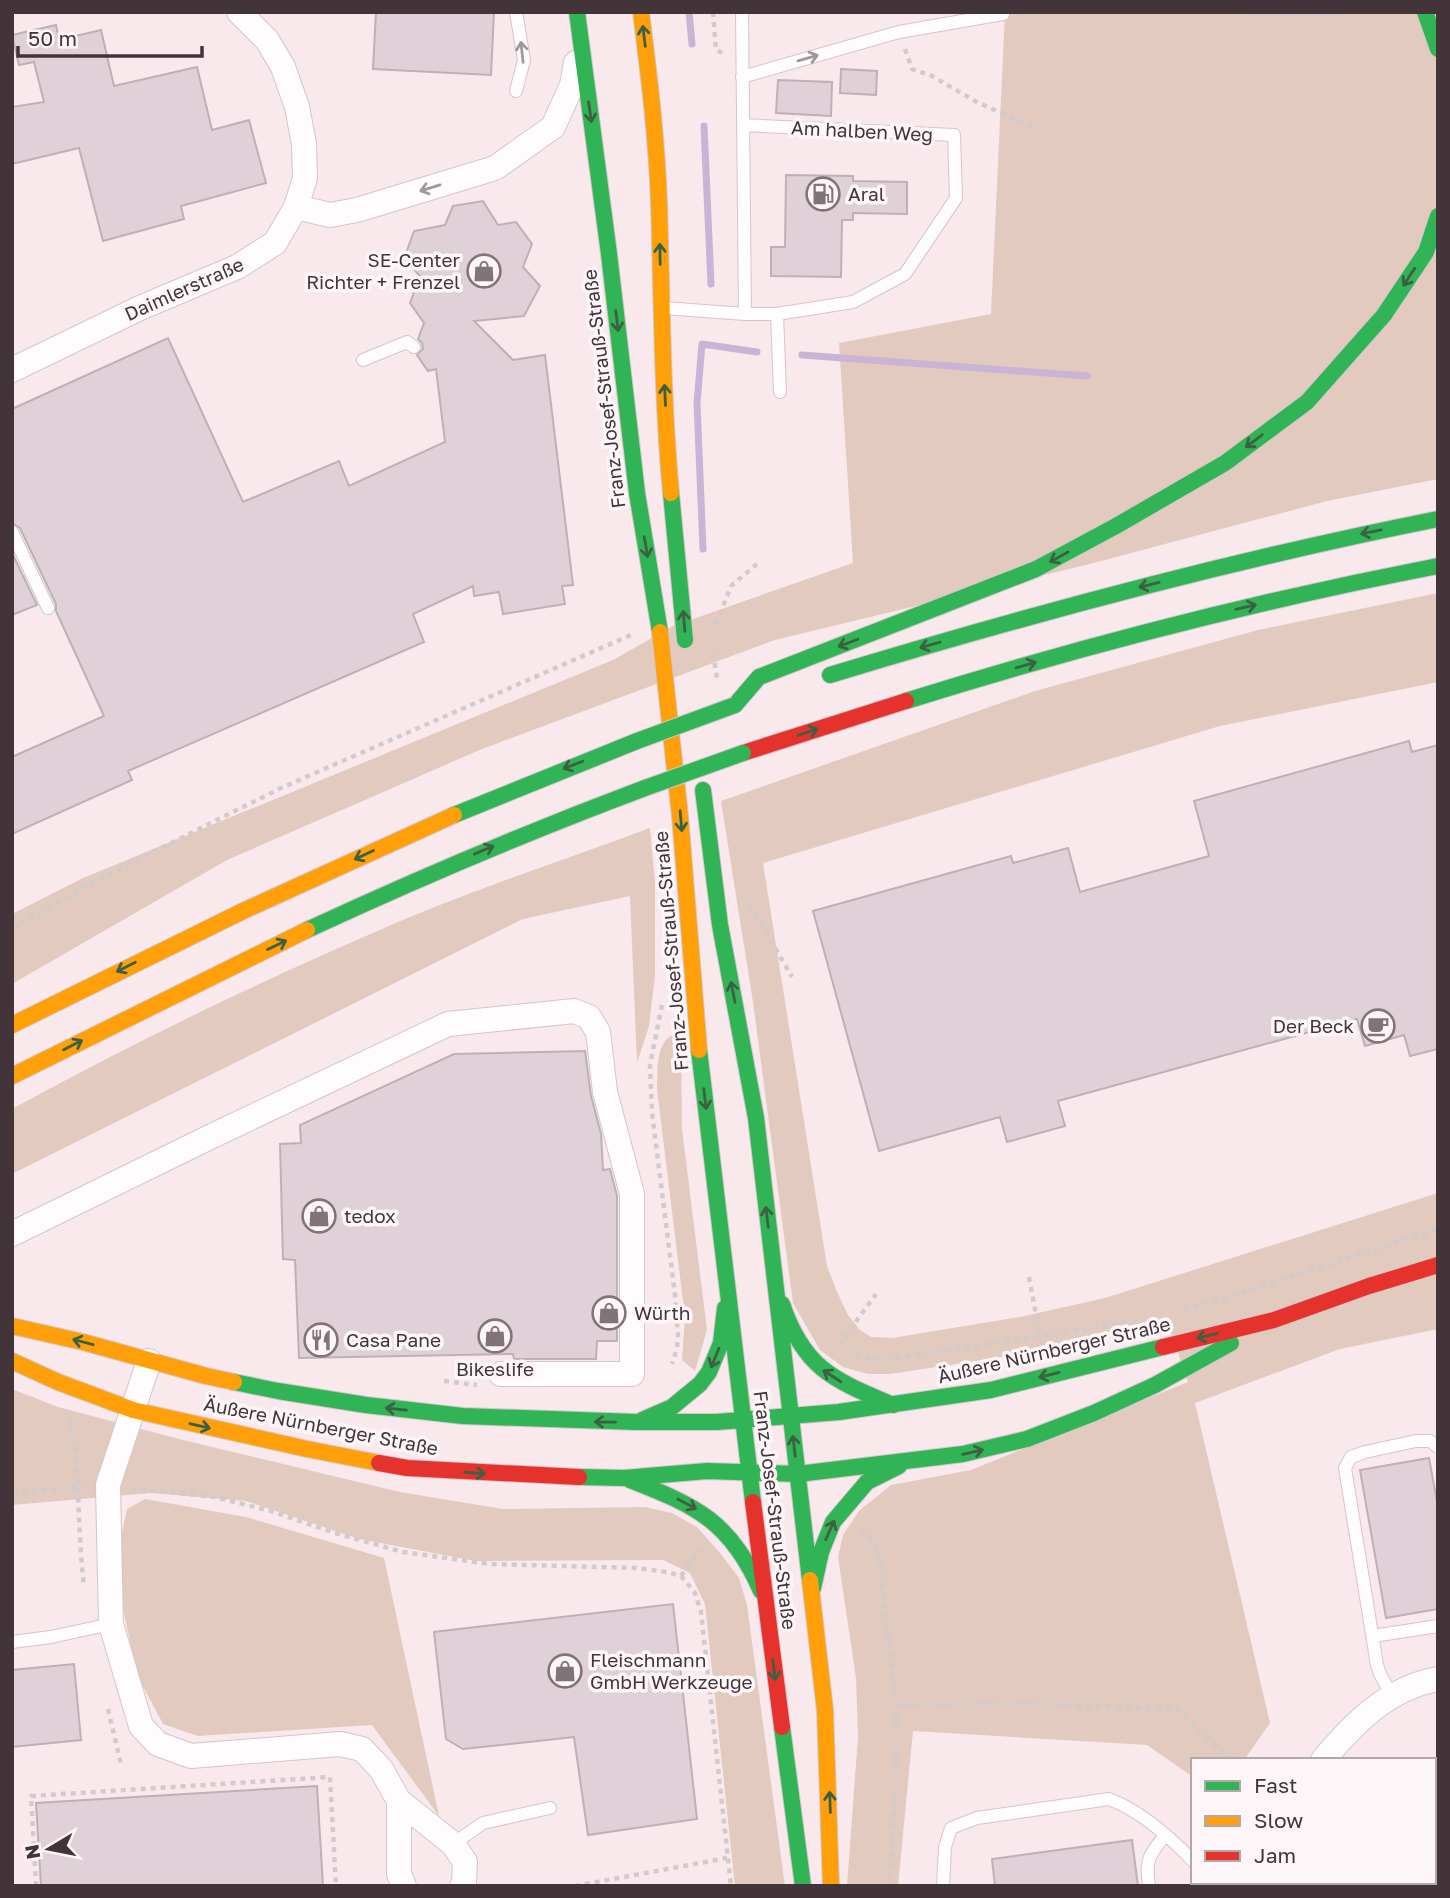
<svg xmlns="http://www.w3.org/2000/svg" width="1450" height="1898" font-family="'Golos Text',sans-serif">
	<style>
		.green { fill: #e2cabf }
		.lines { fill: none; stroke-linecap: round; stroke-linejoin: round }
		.stream { stroke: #c8b4d6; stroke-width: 7 }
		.building { fill: #e0d1d9; stroke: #bdb1b6; stroke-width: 2 }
		.lane-casing { stroke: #d3c6c9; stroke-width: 14 }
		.street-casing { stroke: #d3c6c9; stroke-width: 26 }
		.fast-casing { stroke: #d3c6c9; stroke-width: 18 }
		.slow-casing { stroke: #d3c6c9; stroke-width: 18 }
		.jam-casing { stroke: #d3c6c9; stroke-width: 18 }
		.path { stroke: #d2cbcc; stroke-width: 4.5; stroke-dasharray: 5 5; stroke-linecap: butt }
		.lane { stroke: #fefcfc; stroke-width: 12 }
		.street { stroke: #fefcfc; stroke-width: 24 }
		.fast { stroke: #30b455; stroke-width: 16 }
		.slow { stroke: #ff9f0a; stroke-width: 16 }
		.jam { stroke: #e5322d; stroke-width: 16 }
		.fast-bridge-casing { stroke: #d3c6c9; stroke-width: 18; stroke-linecap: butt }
		.fast-bridge { stroke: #30b455; stroke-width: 16 }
		.oneway { stroke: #3c6142 }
		.oneway2 { stroke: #a0989a }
		.labels { text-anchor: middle; stroke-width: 7; stroke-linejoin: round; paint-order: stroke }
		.street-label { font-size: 19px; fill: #423438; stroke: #fdf6f8 }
		.poi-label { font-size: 19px; fill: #423438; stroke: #fdf6f8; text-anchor: start }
	</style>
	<rect width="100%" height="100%" fill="#f9e9ec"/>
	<path class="green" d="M 1005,12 L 1438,12 L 1438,479 L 1327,501 L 1090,564 L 775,640 L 482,749 L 227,860 L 12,984 L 12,914 L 83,878 L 613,660 L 673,626 L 853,563 L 839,343 L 991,314 Z
		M 1438,593 L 1438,682 L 1220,726 L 763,863 L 827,1266 L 837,1292 L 848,1315 L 860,1330 L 871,1337 L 892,1338 L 1020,1317 L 1105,1298 L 1438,1193 L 1438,1329 L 1340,1349 L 1195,1403 L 1270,1723 L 1244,1760 L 1193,1760 L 1193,1777 L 1147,1745 L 913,1731 L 898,1886 L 847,1886 L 858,1737 L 856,1678 L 838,1557 L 843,1535 L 859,1511 L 891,1485 L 971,1470 L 1188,1382 L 1169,1327 L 1055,1349 L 890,1374 L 868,1374 L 843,1367 L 820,1350 L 793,1303 L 753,1002 L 721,801 L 1035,691 L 1258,630 Z
		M 650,828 L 655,883 L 655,976 L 649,1026 L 637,1063 L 630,896 L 523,919 L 12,1174 L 12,1109 C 127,1046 246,988 366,936 C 458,895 555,863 650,828 Z
		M 674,1034 L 677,1035 L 681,1043 L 682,1129 L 707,1330 L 695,1371 L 682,1360 L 685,1317 L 657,1089 C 658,1071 655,1042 674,1034 Z
		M 12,1389 L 58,1407 L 183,1440 L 400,1492 L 503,1509 L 645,1507 L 672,1513 L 697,1527 L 720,1553 L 739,1578 L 747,1605 L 785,1886 L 735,1886 L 705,1604 L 690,1573 L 663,1560 L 476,1561 L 359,1539 L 246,1501 L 151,1493 L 12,1505 Z
		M 145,1499 L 246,1517 L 384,1558 L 439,1816 L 372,1725 L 198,1736 L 163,1724 L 137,1675 L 121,1599 L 121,1537 L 127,1509 Z"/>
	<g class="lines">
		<path class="stream" d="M 689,12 L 692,44
			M 704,126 L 711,284
			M 802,355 L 1087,376
			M 703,549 L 697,403 L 702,344 L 757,352"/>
	</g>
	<path class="building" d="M 376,12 L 494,12 L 491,75 L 373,69 Z
		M 56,25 L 59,40 L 101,30 L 114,86 L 197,67 L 212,130 L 249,120 L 266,183 L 181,206 L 184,219 L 103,241 L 79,148 L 12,164 L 12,107 L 44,102 L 34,62 L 19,65 L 12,35 Z
		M 841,69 L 877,71 L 876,95 L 840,93 Z
		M 778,80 L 832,82 L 831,116 L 776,113 Z
		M 786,175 L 853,176 L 853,181 L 907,182 L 907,214 L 853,213 L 853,220 L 842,220 L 841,277 L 771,276 L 771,247 L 785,247 Z
		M 483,201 L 498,225 L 516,222 L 532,244 L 523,267 L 540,286 L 524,316 L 474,321 L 513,360 L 545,355 L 573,585 L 562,586 L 565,604 L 503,614 L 499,592 L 474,596 L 473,586 L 413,614 L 424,642 L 128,771 L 132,780 L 12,834 L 12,757 L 104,716 L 56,611 L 56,604 L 20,528 L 12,523 L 12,409 L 168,338 L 243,502 L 339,461 L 349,486 L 445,442 L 436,369 L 428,371 L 417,355 L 423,349 L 422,343 L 418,339 L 424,323 L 410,303 L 420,276 L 404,259 L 414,231 L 445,225 L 453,206 Z
		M 12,553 L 37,605 L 12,615 Z
		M 1409,741 L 1412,752 L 1438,745 L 1438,1049 L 1410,1056 L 1404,1035 L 1365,1046 L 1357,1019 L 1058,1101 L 1065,1126 L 1007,1142 L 1000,1117 L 879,1151 L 813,911 L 1011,856 L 1013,863 L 1068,848 L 1080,892 L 1209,856 L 1194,801 Z
		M 585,1051 L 591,1096 L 601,1134 L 603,1170 L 610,1169 L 617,1196 L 617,1341 L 597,1341 L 596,1359 L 514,1359 L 513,1354 L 299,1358 L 295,1260 L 283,1259 L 280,1144 L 301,1143 L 300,1125 L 454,1054 Z
		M 1429,1458 L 1438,1507 L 1438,1609 L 1386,1618 L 1360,1470 Z
		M 673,1604 L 697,1819 L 588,1835 L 574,1737 L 463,1749 L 446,1739 L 434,1632 Z
		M 74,1664 L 81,1740 L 12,1747 L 12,1670 Z
		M 317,1786 L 323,1886 L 41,1886 L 36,1803 Z
		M 1132,1840 L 1138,1886 L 995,1886 L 992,1859 Z"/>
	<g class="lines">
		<defs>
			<path id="lane" d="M 516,12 L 524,60 L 516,91
				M 742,12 L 745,314
				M 742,77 L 899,32 L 1003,14 L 1003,12
				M 664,308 L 745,314 L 777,314 L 853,302 L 905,274 L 956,198 L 954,135 L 743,125
				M 777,314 L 780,392
				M 363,360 L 407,342 L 414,347
				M 12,532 L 48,608
				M 1373,1636 L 1438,1626
				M 12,1642 L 51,1637 L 111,1624
				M 1392,1696 L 1380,1674 L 1377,1665 L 1345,1468 L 1351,1457 L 1365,1452 L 1416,1441 L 1430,1441 L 1438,1447
				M 453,1844 L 483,1823 L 550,1808
				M 943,1886 L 945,1847 L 951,1828 L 977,1818 L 1109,1799 C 1141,1811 1170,1837 1193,1861
				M 1149,1886 C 1145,1859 1149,1856 1165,1835"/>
			<path id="street" d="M 296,207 L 330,215 L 357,210 L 495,168 L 553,127 L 572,85 L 576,63
				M 12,370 L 140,308 L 237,267 L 275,243 L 296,207 L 305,178 L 304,144 L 297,107 L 283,67 L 267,40 L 239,12
				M 12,1234 L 212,1136 L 448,1024 L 574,1011 L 589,1017 L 598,1032 L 605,1092 L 632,1194 L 632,1374 L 501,1374
				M 149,1361 L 108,1485 L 111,1624 L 141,1726 L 158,1744 L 191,1756 L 340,1744 L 362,1749 L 381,1769 L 399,1801
				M 1323,1760 C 1354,1723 1388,1688 1438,1679
				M 404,1886 L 399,1874 L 399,1801 L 453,1844 L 465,1862 L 464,1883 L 462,1886
				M 1228,1886 L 1230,1882"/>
			<path id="fast" d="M 577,12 L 609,254 L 637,493 L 660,632
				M 1425,12 L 1438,49
				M 671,493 L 685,640
				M 830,675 C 1031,614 1232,560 1438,519
				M 906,701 C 1082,646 1257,601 1438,566
				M 735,705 L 759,677 L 1036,569 L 1116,526 L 1225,463 L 1307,402 L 1384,315 L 1426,252 L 1438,216
				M 703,790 L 720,925 L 756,1118 L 810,1580
				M 454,815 L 637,741
				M 307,930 C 419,878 530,831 645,788
				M 699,1050 L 753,1502
				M 782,1304 C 804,1369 834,1380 893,1405
				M 234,1382 L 278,1391 L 366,1405 L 463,1416 L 636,1422 L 717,1422 L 839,1412 L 991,1390 L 1163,1347
				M 642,1420 L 672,1407 L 700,1384 L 709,1372 L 721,1343 L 725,1308
				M 579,1477 L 624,1478 L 707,1471 L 798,1474 L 963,1454 L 1027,1439 L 1094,1413 L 1155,1385 L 1231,1343
				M 630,1480 C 697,1506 731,1522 761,1591
				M 813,1588 L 821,1552 L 833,1522 L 867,1482 L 899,1466
				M 782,1727 L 803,1886"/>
			<path id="slow" d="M 641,12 C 649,76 657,140 659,204 C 662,300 662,397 671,493
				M 660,632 L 680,816 L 699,1050
				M 12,1025 L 243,911 L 454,815
				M 12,1076 L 307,930
				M 12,1326 L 83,1342 L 206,1376 L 234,1382
				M 12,1361 L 58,1382 L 133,1410 L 307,1449 L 379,1463
				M 810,1580 L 825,1710 L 831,1886"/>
			<path id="jam" d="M 743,753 L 906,701
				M 1163,1347 L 1274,1320 L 1369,1286 L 1438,1265
				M 379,1463 L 407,1468 L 579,1477
				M 753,1502 L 782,1727"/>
		</defs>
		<use href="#lane" class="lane-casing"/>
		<use href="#street" class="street-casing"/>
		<use href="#fast" class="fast-casing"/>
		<use href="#slow" class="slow-casing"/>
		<use href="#jam" class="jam-casing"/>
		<path class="path" d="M 713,12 L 716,50 L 725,54
			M 1221,12 L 1344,16
			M 1018,13 L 1035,12
			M 905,49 L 912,69 L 932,76 L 975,101 L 1038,130
			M 716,624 L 731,586 L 757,564
			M 713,653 L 717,679
			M 750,905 L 792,977
			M 12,928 L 109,874 L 281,788 L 631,635
			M 662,1005 L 650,1065 L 652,1113 L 675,1295 L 678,1334 L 677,1348 L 672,1364
			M 1029,1277 L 1040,1337
			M 1184,1309 L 1257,1288 L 1438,1229
			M 838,1346 L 876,1294
			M 856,1355 L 870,1359 L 890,1359 L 1141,1320
			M 444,1381 L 477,1385
			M 72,1418 C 69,1429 75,1444 76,1456 C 79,1500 79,1543 84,1587
			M 131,1488 L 215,1497 L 271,1511 L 335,1533 L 403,1552 L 490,1564 L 636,1568 L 667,1572 L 681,1576 L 695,1593 L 701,1612 L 731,1886
			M 12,1494 L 84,1486
			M 862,1529 L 868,1534 L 879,1554 L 896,1705 L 896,1773 L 890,1886
			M 681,1576 L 700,1548
			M 896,1705 L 1030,1703 L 1177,1710 L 1231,1760
			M 108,1709 L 121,1764
			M 36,1886 L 31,1796 L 330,1777 L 336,1886
			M 575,1886 L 727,1858"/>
		<use href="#lane" class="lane"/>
		<use href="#street" class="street"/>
		<use href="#fast" class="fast"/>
		<use href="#slow" class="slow"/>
		<use href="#jam" class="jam"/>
		<defs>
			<path id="fast-bridge" d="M 637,741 L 735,705
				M 645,788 L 743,753"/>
		</defs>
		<use href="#fast-bridge" class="fast-bridge-casing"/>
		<use href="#fast-bridge" class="fast-bridge"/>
	</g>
	<defs><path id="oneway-shaft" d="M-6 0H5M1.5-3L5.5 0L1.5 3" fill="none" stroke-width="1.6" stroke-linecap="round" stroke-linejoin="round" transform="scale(1.75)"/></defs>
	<g class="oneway">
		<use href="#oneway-shaft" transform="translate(644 36) rotate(-97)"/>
		<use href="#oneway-shaft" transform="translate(590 112) rotate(82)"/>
		<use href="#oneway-shaft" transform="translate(660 254) rotate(-91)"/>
		<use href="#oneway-shaft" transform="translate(1409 277) rotate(123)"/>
		<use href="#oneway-shaft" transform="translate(617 321) rotate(83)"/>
		<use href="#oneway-shaft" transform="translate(665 395) rotate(-93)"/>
		<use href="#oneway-shaft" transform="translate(1254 441) rotate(143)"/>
		<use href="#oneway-shaft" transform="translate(1371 532) rotate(169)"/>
		<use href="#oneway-shaft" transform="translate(646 547) rotate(80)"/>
		<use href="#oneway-shaft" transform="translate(1059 557) rotate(151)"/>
		<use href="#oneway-shaft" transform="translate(1149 585) rotate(166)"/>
		<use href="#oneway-shaft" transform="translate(1246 607) rotate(-13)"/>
		<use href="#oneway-shaft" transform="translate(684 621) rotate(-95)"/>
		<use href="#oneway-shaft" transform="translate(848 643) rotate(159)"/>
		<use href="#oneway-shaft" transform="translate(930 645) rotate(164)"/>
		<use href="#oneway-shaft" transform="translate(1026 665) rotate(-16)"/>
		<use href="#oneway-shaft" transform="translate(808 732) rotate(-18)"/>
		<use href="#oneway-shaft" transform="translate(573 765) rotate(159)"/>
		<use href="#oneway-shaft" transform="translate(681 821) rotate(85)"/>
		<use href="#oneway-shaft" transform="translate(484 850) rotate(-23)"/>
		<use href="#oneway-shaft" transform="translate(364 855) rotate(155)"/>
		<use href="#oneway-shaft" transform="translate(277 945) rotate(-26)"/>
		<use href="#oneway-shaft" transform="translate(126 967) rotate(153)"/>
		<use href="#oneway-shaft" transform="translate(733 992) rotate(-101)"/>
		<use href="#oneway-shaft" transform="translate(73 1045) rotate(-27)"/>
		<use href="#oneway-shaft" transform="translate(705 1099) rotate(83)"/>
		<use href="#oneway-shaft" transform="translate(767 1217) rotate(-97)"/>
		<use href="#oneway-shaft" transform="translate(1207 1336) rotate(166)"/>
		<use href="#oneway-shaft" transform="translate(83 1342) rotate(-165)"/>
		<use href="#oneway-shaft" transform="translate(715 1358) rotate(112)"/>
		<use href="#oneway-shaft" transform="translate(1049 1375) rotate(166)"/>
		<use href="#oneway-shaft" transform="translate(832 1376) rotate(-147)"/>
		<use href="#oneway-shaft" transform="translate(396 1409) rotate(-174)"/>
		<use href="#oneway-shaft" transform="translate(605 1422) rotate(-179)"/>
		<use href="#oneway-shaft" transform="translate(200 1426) rotate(13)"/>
		<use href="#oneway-shaft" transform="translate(794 1446) rotate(-97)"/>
		<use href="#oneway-shaft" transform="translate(973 1452) rotate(-13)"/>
		<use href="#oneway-shaft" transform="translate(475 1473) rotate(4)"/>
		<use href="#oneway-shaft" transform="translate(687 1504) rotate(28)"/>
		<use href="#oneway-shaft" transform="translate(830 1530) rotate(-66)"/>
		<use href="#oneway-shaft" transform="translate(774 1670) rotate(83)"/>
		<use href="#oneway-shaft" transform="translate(830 1802) rotate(-92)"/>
	</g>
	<g class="oneway2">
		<use href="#oneway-shaft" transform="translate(522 52) rotate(-96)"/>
		<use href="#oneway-shaft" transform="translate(808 58) rotate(-16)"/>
		<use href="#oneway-shaft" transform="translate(430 188) rotate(163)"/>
	</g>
	<defs>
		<symbol id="fuel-ring" viewBox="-11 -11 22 22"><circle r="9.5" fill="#fdf6f8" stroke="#827377" stroke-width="1.5"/><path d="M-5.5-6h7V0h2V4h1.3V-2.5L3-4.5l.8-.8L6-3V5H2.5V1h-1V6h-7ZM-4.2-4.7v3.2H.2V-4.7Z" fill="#827377"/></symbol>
		<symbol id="shop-ring" viewBox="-11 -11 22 22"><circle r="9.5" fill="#fdf6f8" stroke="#827377" stroke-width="1.5"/><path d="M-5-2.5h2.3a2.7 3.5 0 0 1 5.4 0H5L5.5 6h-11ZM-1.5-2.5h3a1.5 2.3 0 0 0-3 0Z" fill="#827377"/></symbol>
		<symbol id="cafe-ring" viewBox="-11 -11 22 22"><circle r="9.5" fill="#fdf6f8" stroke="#827377" stroke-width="1.5"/><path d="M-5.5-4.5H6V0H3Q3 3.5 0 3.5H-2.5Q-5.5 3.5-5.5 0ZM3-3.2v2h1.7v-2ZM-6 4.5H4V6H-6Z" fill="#827377"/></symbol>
		<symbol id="restaurant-ring" viewBox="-11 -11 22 22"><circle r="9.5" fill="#fdf6f8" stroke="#827377" stroke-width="1.5"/><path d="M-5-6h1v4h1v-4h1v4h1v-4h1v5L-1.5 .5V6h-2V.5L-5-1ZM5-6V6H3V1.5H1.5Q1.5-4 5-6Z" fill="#827377"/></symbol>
	</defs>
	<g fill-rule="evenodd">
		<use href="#fuel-ring" x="804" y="175" width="38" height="38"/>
		<use href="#shop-ring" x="465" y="252" width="38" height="38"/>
		<use href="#cafe-ring" x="1359" y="1007" width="38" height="38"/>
		<use href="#shop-ring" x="300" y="1197" width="38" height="38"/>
		<use href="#shop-ring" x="590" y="1294" width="38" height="38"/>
		<use href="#shop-ring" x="476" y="1317" width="38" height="38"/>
		<use href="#restaurant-ring" x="302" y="1321" width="38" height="38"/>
		<use href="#shop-ring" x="546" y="1652" width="38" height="38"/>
	</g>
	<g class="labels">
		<g class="street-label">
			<text transform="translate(862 131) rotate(3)" y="7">Am halben Weg</text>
			<text transform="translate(184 289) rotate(-24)" y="7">Daimlerstraße</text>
			<text transform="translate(604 389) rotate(-97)" y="7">Franz-Josef-Strauß-Straße</text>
			<text transform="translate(671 951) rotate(-95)" y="7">Franz-Josef-Strauß-Straße</text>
			<text transform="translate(1054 1350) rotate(-13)" y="7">Äußere Nürnberger Straße</text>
			<text transform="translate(321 1426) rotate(11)" y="7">Äußere Nürnberger Straße</text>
			<text transform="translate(775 1510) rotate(83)" y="7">Franz-Josef-Strauß-Straße</text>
		</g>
		<g class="poi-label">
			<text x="848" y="201">Aral</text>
			<text x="460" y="267" text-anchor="end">SE-Center<tspan x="460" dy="22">Richter + Frenzel</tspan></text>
			<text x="1354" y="1033" text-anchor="end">Der Beck</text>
			<text x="344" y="1223">tedox</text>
			<text x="634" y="1320">Würth</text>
			<text x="346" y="1347">Casa Pane</text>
			<text x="495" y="1376" text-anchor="middle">Bikeslife</text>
			<text x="590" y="1667">Fleischmann<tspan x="590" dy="22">GmbH Werkzeuge</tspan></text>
		</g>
	</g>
	<rect width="1450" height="1898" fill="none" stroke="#423438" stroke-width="28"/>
	<rect x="1191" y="1758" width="245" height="126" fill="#fdf6f8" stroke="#b2a8ab" stroke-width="2"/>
	<rect x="1205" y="1781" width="35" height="10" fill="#30b455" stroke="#b2a8ab" stroke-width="2"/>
	<text x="1254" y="1793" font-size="21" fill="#423438">Fast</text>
	<rect x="1205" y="1816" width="35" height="10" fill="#ff9f0a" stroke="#b2a8ab" stroke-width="2"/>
	<text x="1254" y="1828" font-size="21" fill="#423438">Slow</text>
	<rect x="1205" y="1851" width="35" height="10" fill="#e5322d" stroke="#b2a8ab" stroke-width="2"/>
	<text x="1254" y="1863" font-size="21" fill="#423438">Jam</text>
	<g transform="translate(49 1849) rotate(260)" stroke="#fdf6f8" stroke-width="5" paint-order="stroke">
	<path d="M0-5L12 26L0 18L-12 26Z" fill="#423438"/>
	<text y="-10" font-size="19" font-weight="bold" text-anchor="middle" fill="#423438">N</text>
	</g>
	<path d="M18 46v10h184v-10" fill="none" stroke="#423438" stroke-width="3.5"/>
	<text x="28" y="46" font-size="21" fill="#423438" stroke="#fdf6f8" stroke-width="5" paint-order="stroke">50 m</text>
</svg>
